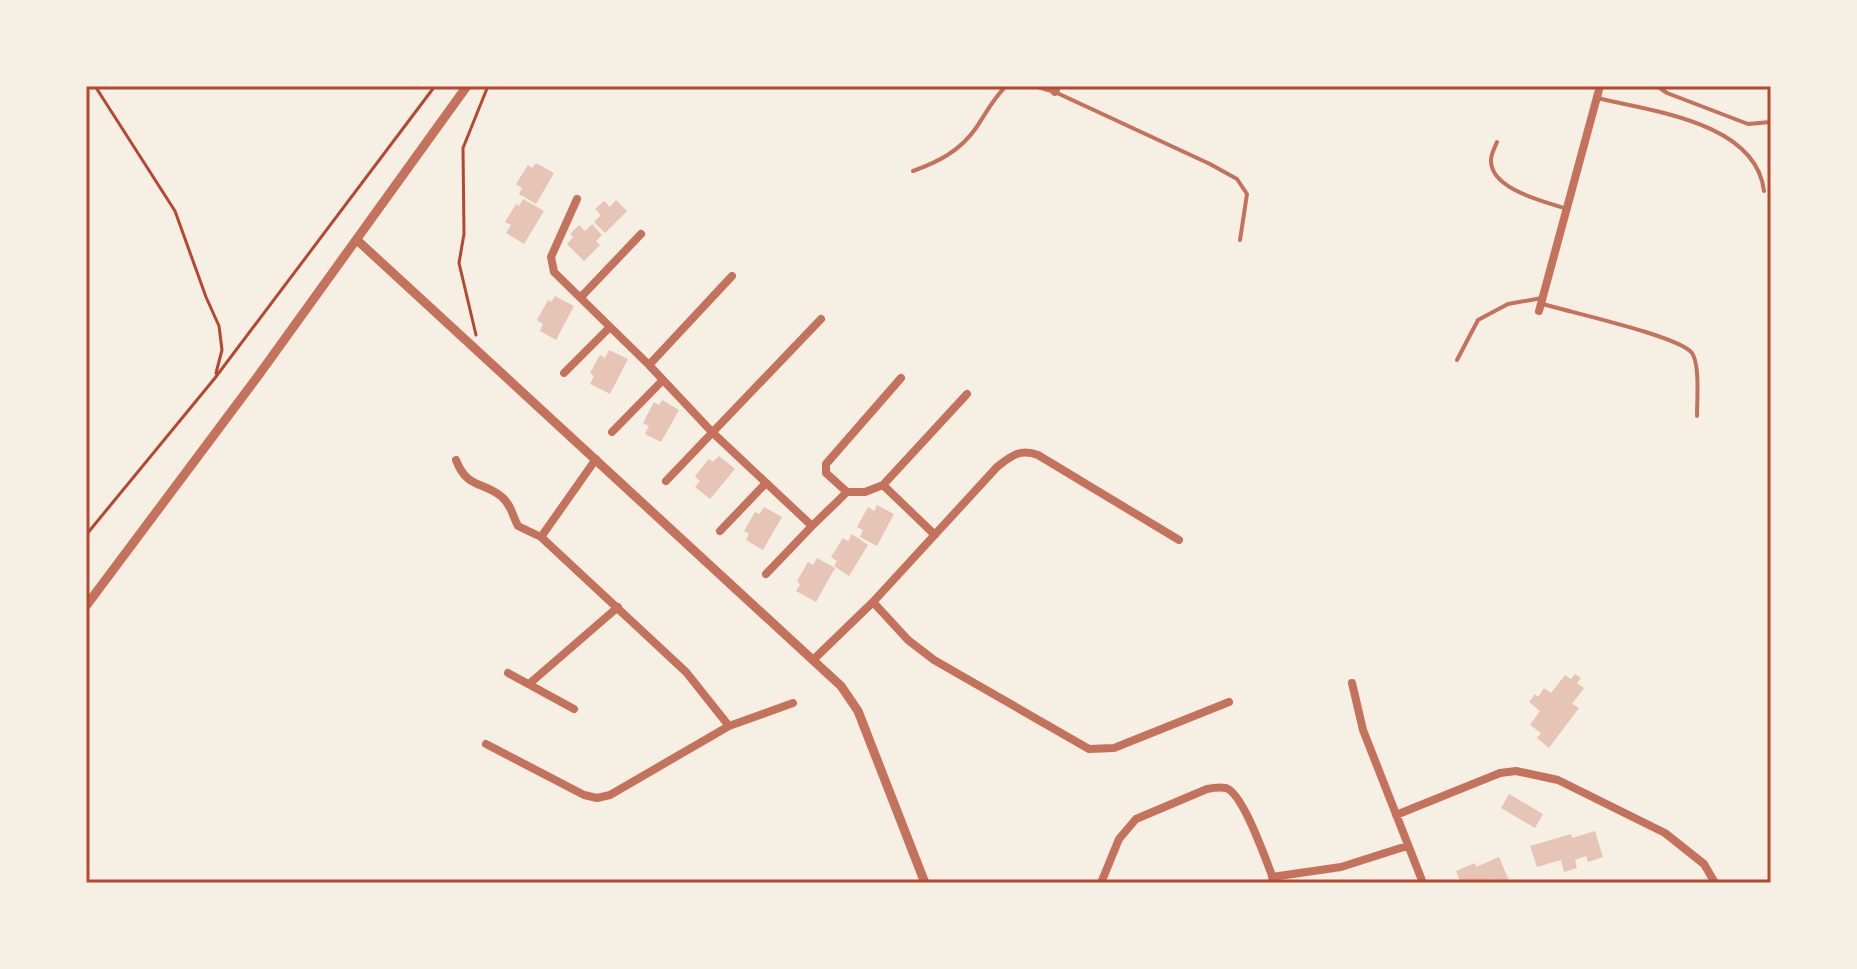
<svg xmlns="http://www.w3.org/2000/svg" width="1857" height="969" font-family="'PT Serif',serif">
	<style>
		.building { fill: #e6c5b7 }
		.lines { fill: none; stroke-linecap: round; stroke-linejoin: round }
		.path { stroke: #b5482f; stroke-width: 3 }
		.service { stroke: #c5725c; stroke-width: 4 }
		.minor { stroke: #c5725c; stroke-width: 8 }
		.tertiary { stroke: #c5725c; stroke-width: 9 }
		.neatline { fill: none; stroke: #b5482f; stroke-width: 3 }
	</style>
	<rect width="100%" height="100%" fill="#f6efe4"/>
	<path class="building" d="M 536,163 L 554,173 L 536,204 L 519,194 L 522,188 L 516,184 L 528,165 L 532,168 Z
		M 523,199 L 544,211 L 524,244 L 506,233 L 511,225 L 505,222 L 516,204 L 519,206 Z
		M 616,200 L 627,211 L 605,233 L 594,222 L 601,215 L 595,209 L 604,201 L 610,207 Z
		M 592,224 L 602,235 L 596,241 L 600,245 L 584,261 L 567,244 L 573,237 L 570,234 L 579,225 L 585,231 Z
		M 555,296 L 574,306 L 556,340 L 540,331 L 543,324 L 537,320 L 548,300 L 551,302 Z
		M 609,350 L 628,359 L 610,394 L 590,384 L 594,376 L 590,373 L 600,355 L 605,358 Z
		M 662,400 L 679,410 L 661,442 L 645,434 L 649,426 L 643,423 L 654,402 L 659,405 Z
		M 719,456 L 735,469 L 710,499 L 695,487 L 700,481 L 695,476 L 709,459 L 713,462 Z
		M 877,505 L 894,514 L 877,546 L 860,537 L 863,530 L 857,527 L 868,507 L 874,511 Z
		M 764,507 L 782,517 L 763,550 L 746,540 L 749,534 L 744,531 L 755,512 L 759,514 Z
		M 852,534 L 868,545 L 849,576 L 834,566 L 837,561 L 831,557 L 843,538 L 848,541 Z
		M 817,558 L 835,568 L 816,602 L 796,591 L 800,585 L 797,581 L 808,562 L 813,565 Z
		M 1575,674 L 1581,678 L 1577,683 L 1584,688 L 1572,704 L 1579,708 L 1549,748 L 1537,738 L 1541,733 L 1530,725 L 1540,711 L 1529,702 L 1535,694 L 1538,697 L 1544,688 L 1551,693 L 1565,675 L 1571,679 Z
		M 1509,794 L 1543,814 L 1535,828 L 1501,808 Z
		M 1595,831 L 1603,857 L 1588,862 L 1586,856 L 1575,860 L 1577,868 L 1564,872 L 1561,860 L 1537,867 L 1530,846 L 1571,834 L 1572,838 Z
		M 1499,857 L 1510,883 L 1497,883 L 1495,879 L 1487,883 L 1461,883 L 1456,871 L 1475,863 L 1476,867 Z"/>
	<g class="lines">
		<path class="path" d="M 95,86 L 175,211 L 206,297 L 219,326 L 222,350 L 216,373
			M 476,335 L 459,263 L 464,234 L 463,148 L 488,86
			M 86,535 L 215,378 L 435,86"/>
		<path class="service" d="M 1034,86 L 1055,92 L 1210,164 L 1237,179 L 1247,194 L 1240,240
			M 1657,86 L 1667,93 L 1748,124 L 1771,122
			M 1597,98 C 1651,111 1756,122 1764,191
			M 1497,142 C 1495,147 1491,154 1491,160 C 1490,189 1543,201 1564,208
			M 913,171 C 938,162 960,151 976,128 C 986,113 993,99 1006,86
			M 1543,304 C 1569,312 1679,336 1692,353 C 1700,365 1697,400 1697,416
			M 1457,360 L 1478,320 L 1508,304 L 1542,298"/>
		<path class="minor" d="M 1055,92 L 1057,86
			M 577,199 L 551,257 L 554,272 L 649,365 L 712,432 L 812,526 L 847,492 L 865,492 L 883,485 L 935,535
			M 581,297 L 641,234
			M 1539,311 L 1600,86
			M 649,365 L 732,276
			M 564,373 L 610,327
			M 612,432 L 663,380
			M 456,460 C 467,489 483,481 502,497 C 512,506 512,515 518,526 L 541,537 L 686,672 L 729,726 L 610,795 L 597,798 L 584,795 L 486,744
			M 666,481 L 821,319
			M 883,485 L 967,394
			M 847,492 L 826,473 L 826,464 L 901,378
			M 720,531 L 765,484
			M 541,537 L 596,459
			M 766,574 L 812,526
			M 873,602 L 908,640 L 934,660 L 1089,749 L 1114,748 L 1229,702
			M 814,659 L 873,602 L 997,467 C 1011,456 1020,448 1038,455 L 1179,540
			M 508,673 L 574,709
			M 1352,683 L 1363,730 L 1423,883
			M 529,684 L 618,607
			M 729,726 L 793,703
			M 1396,815 L 1500,773 L 1516,771 L 1558,780 L 1665,833 L 1704,864 L 1715,883
			M 1272,877 L 1341,867 L 1407,846
			M 1101,883 L 1119,839 L 1136,819 L 1207,789 C 1212,788 1220,787 1226,788 C 1244,794 1267,864 1275,883"/>
		<path class="tertiary" d="M 357,240 L 841,686 L 858,711 L 925,883
			M 86,606 L 258,376 L 467,86"/>
	</g>
	<rect width="1857" height="969" fill="none" stroke="#f6efe4" stroke-width="176"/>
	<rect x="88" y="88" width="1681" height="793" class="neatline"/>
</svg>
